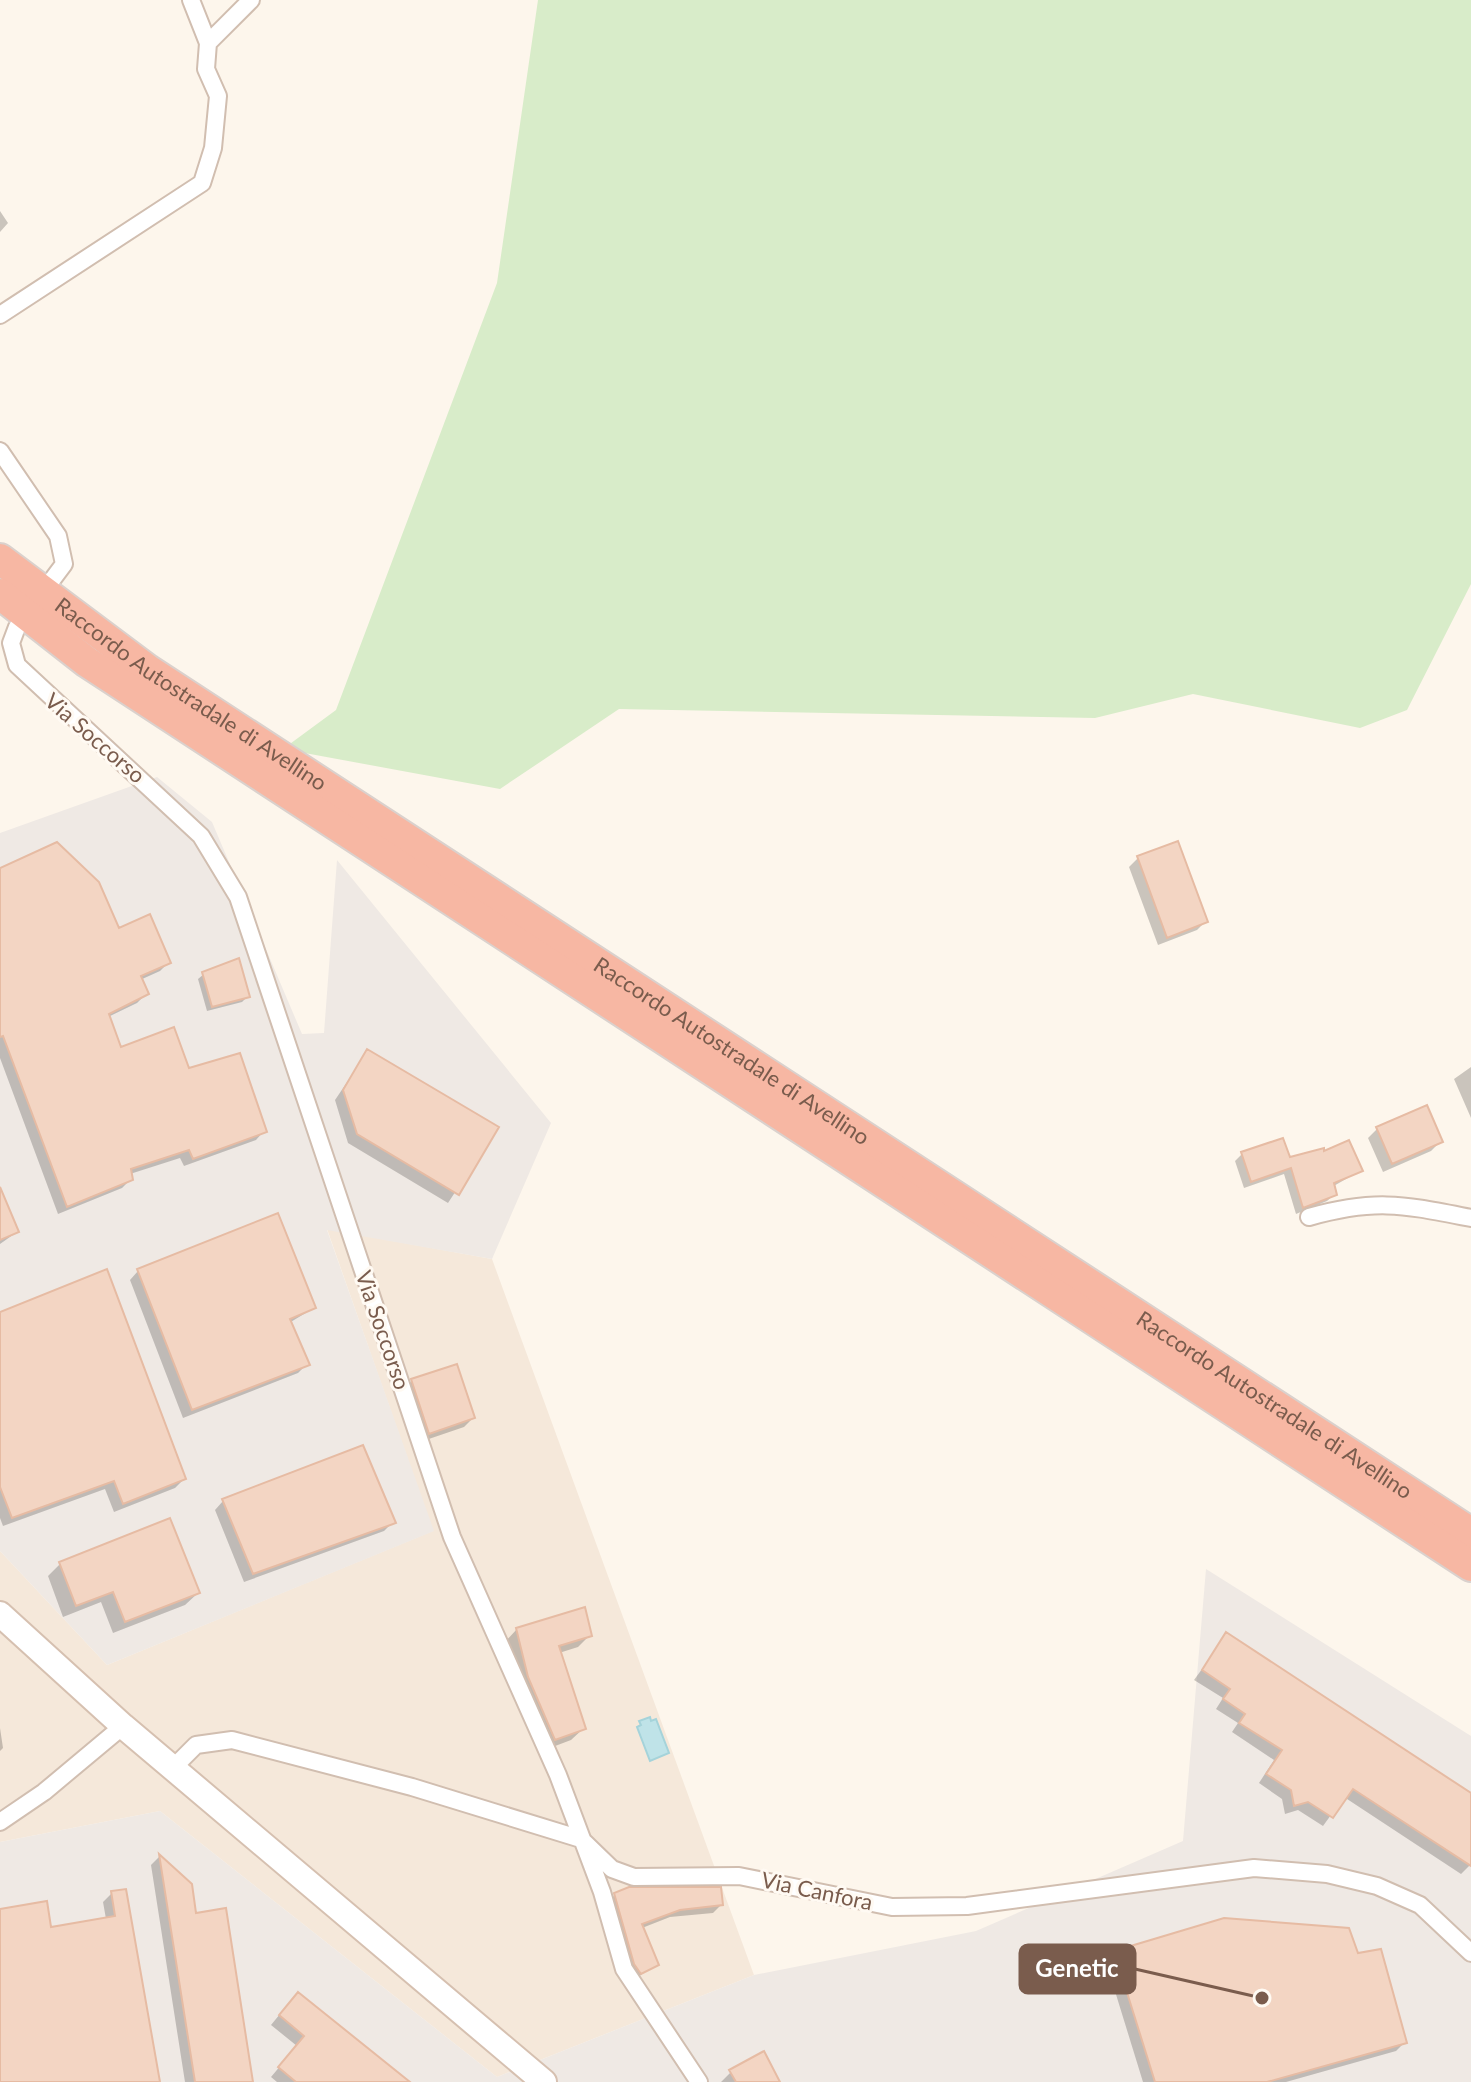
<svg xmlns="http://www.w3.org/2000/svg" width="1471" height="2082" font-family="Lato,sans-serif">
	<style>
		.residential { fill: #f5e8da }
		.industrial { fill: #efe9e4 }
		.green { fill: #d8ecc9 }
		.water { fill: #bfe3e8; stroke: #a5d3da; stroke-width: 2 }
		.shadow { fill: #0003 }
		.building { fill: #f3d5c3; stroke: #e6bba3; stroke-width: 2 }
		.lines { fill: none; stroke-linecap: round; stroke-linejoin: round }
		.street-casing { stroke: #d1beb0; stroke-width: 20 }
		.secondary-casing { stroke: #d6c0b0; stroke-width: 28 }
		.highway-casing { stroke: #dad1cd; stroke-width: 34 }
		.street { stroke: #fff; stroke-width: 16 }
		.secondary { stroke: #fff; stroke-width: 24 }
		.highway { stroke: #f7b7a3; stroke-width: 30 }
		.labels { text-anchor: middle; stroke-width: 6; stroke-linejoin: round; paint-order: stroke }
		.street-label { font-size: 22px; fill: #7a5c4d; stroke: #fffaf3 }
		.leader { fill: none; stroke: #7a5c4d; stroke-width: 3 }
		.callout-dot { fill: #7a5c4d; stroke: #fffaf3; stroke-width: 3 }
		.callout { fill: #7a5c4d; stroke: #7a5c4d; stroke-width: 3 }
		.callout-label { font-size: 24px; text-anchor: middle; font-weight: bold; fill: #fff }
	</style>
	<rect width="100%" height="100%" fill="#fdf6ec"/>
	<path class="residential" d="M 327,1229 L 492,1259 L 754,1975 L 497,2077 L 160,1811 L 0,1842 L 0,1551 L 107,1665 L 433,1531 Z"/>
	<path class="industrial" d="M 157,777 L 212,822 L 302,1034 L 324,1033 L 337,860 L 551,1123 L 492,1259 L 327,1230 L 434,1531 L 107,1665 L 0,1551 L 0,833 Z
		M 1206,1569 L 1471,1736 L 1471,2082 L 0,2082 L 0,1842 L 160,1811 L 497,2077 L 754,1975 L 976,1931 L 1183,1841 Z"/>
	<path class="green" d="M 538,0 L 1471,0 L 1471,584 L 1407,710 L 1360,728 L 1193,694 L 1095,718 L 619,709 L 500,789 L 283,749 L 336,710 L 497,283 Z"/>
	<path class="water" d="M 650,1717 L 651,1721 L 656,1719 L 669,1753 L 650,1761 L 637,1727 L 641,1725 L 639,1721 Z"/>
	<path class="shadow" d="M 0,211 L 8,223 L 0,232 Z
		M 1138,858 L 1206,921 L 1197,930 L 1158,945 L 1129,867 Z
		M 0,870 L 118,930 L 169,962 L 160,971 L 140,980 L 146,994 L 137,1003 L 108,1017 L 120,1049 L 187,1070 L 264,1131 L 256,1140 L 184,1166 L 180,1158 L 130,1174 L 131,1179 L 122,1188 L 58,1214 L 0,1058 Z
		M 204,974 L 248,996 L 242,1002 L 207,1011 L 198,979 Z
		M 368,1051 L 497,1128 L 448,1203 L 348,1143 L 335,1100 Z
		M 1471,1067 L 1471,1118 L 1454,1079 Z
		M 1377,1129 L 1440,1142 L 1431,1151 L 1383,1172 L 1368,1138 Z
		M 1242,1154 L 1288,1160 L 1360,1171 L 1332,1187 L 1335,1194 L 1327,1201 L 1296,1214 L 1284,1174 L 1244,1188 L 1235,1161 Z
		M 0,1189 L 17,1232 L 0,1244 Z
		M 138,1271 L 314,1308 L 289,1323 L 307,1364 L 298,1373 L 183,1418 L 130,1280 Z
		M 0,1315 L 184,1479 L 175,1488 L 114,1512 L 105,1489 L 3,1526 L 0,1518 Z
		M 412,1381 L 473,1418 L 464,1427 L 420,1442 L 403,1390 Z
		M 223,1501 L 393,1522 L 384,1531 L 244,1582 L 215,1510 Z
		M 60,1564 L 198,1593 L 185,1605 L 113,1633 L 101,1602 L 63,1617 L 48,1576 Z
		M 517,1629 L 590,1635 L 578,1647 L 559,1653 L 584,1728 L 571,1740 L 542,1751 L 505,1642 Z
		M 1227,1635 L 1471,1795 L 1471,1864 L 1461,1874 L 1344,1797 L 1323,1826 L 1298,1810 L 1285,1814 L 1282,1799 L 1259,1783 L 1274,1760 L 1232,1732 L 1238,1723 L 1216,1709 L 1223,1698 L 1194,1680 Z
		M 0,1728 L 3,1748 L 0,1751 Z
		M 159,1857 L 190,1885 L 195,1915 L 251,2082 L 185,2082 L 151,1865 Z
		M 112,1893 L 157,2082 L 0,2082 L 0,1911 L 50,1929 L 106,1919 L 103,1902 Z
		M 615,1895 L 721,1905 L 713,1913 L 670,1917 L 642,1928 L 657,1964 L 632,1981 L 607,1903 Z
		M 1115,1953 L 1357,1955 L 1405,2042 L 1396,2051 L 1286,2082 L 1143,2082 L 1106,1962 Z
		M 289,2003 L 406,2082 L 277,2082 L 271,2077 L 297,2046 L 271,2025 Z
		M 731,2072 L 778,2082 L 721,2082 Z"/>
	<path class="building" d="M 1178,841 L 1208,922 L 1167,938 L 1137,856 Z
		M 57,842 L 99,882 L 119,928 L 150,914 L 171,963 L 141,976 L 149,994 L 109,1014 L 121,1047 L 174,1027 L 189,1068 L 240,1053 L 267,1132 L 193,1159 L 189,1150 L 131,1169 L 133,1180 L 67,1207 L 3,1036 L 0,1037 L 0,868 Z
		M 239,958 L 250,997 L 212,1007 L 202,972 Z
		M 367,1049 L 499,1127 L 459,1195 L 357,1134 L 343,1090 Z
		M 1427,1105 L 1443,1142 L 1392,1164 L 1376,1127 Z
		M 1283,1138 L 1290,1157 L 1324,1148 L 1324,1151 L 1349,1140 L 1363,1171 L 1334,1183 L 1337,1195 L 1303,1208 L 1291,1168 L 1251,1182 L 1241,1152 Z
		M 0,1187 L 19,1232 L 0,1240 Z
		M 278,1213 L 316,1308 L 290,1319 L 310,1365 L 192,1410 L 137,1269 Z
		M 107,1269 L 186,1479 L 123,1504 L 114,1481 L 12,1518 L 0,1487 L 0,1312 Z
		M 457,1364 L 475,1418 L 429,1434 L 411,1379 Z
		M 363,1445 L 396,1523 L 253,1574 L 222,1499 Z
		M 170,1518 L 200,1593 L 125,1622 L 113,1592 L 76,1606 L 59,1562 Z
		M 585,1607 L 592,1636 L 559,1646 L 586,1729 L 555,1740 L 528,1677 L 516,1628 Z
		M 1226,1632 L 1471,1793 L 1471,1866 L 1353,1789 L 1333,1818 L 1308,1802 L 1294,1806 L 1291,1790 L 1266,1774 L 1282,1750 L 1239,1723 L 1245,1714 L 1223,1699 L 1230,1689 L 1202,1670 Z
		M 159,1854 L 192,1884 L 196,1913 L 226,1908 L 253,2082 L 195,2082 Z
		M 629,1887 L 721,1887 L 723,1905 L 680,1910 L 642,1924 L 659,1965 L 641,1974 L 634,1964 L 614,1893 Z
		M 126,1889 L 160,2082 L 0,2082 L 0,1909 L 47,1901 L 51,1927 L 115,1916 L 111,1891 Z
		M 1224,1918 L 1349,1928 L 1358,1953 L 1381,1949 L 1407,2043 L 1267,2082 L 1155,2082 L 1114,1951 Z
		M 298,1992 L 410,2082 L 296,2082 L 278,2067 L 304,2036 L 279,2015 Z
		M 764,2051 L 780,2082 L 736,2082 L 729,2070 Z"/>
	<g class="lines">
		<defs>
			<path id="street" d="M 208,43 L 251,0
				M 0,315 L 202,183 L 213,148 L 218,96 L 206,69 L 208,43 L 191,0
				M 0,451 L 58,536 L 64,564 L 52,580
				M 17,627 L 11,643 L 17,665 L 201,836 L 238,897 L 452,1537 L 558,1775 L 602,1892 L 624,1969 L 699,2082
				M 1309,1217 C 1377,1198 1404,1205 1471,1218
				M 173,1768 L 196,1745 L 232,1740 L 412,1787 L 581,1839 L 612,1869 L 634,1877 L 739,1876 L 892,1907 L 967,1906 L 1254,1868 L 1327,1874 L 1377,1886 L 1420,1905 L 1471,1953
				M 0,1822 L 44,1792 L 123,1726"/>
			<path id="secondary" d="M 0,1614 L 123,1726 L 544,2082"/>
			<g id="highway">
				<path id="s1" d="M 0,559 L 148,670 L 1471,1533"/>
				<path d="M 0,594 L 87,662 L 1471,1566"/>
			</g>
		</defs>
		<use href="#street" class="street-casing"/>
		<use href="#secondary" class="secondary-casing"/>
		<use href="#highway" class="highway-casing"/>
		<use href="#street" class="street"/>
		<use href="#secondary" class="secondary"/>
		<use href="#highway" class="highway"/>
	</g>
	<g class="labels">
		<g class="street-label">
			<text dy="8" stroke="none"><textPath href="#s1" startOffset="234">Raccordo Autostradale di Avellino</textPath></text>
			<text transform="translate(95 738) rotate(41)" y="8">Via Soccorso</text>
			<text dy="8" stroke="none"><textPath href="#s1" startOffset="882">Raccordo Autostradale di Avellino</textPath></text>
			<text transform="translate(383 1330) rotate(71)" y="8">Via Soccorso</text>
			<text dy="8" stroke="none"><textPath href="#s1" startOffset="1530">Raccordo Autostradale di Avellino</textPath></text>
			<text transform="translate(817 1891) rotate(12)" y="8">Via Canfora</text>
		</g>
	</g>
	<path class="leader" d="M1262 1998L1135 1969"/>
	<circle class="callout-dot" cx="1262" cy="1998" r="8"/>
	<rect class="callout" x="1020" y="1945" width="115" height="48" rx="8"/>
	<g class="callout-label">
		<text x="1077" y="1977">Genetic</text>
	</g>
</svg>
